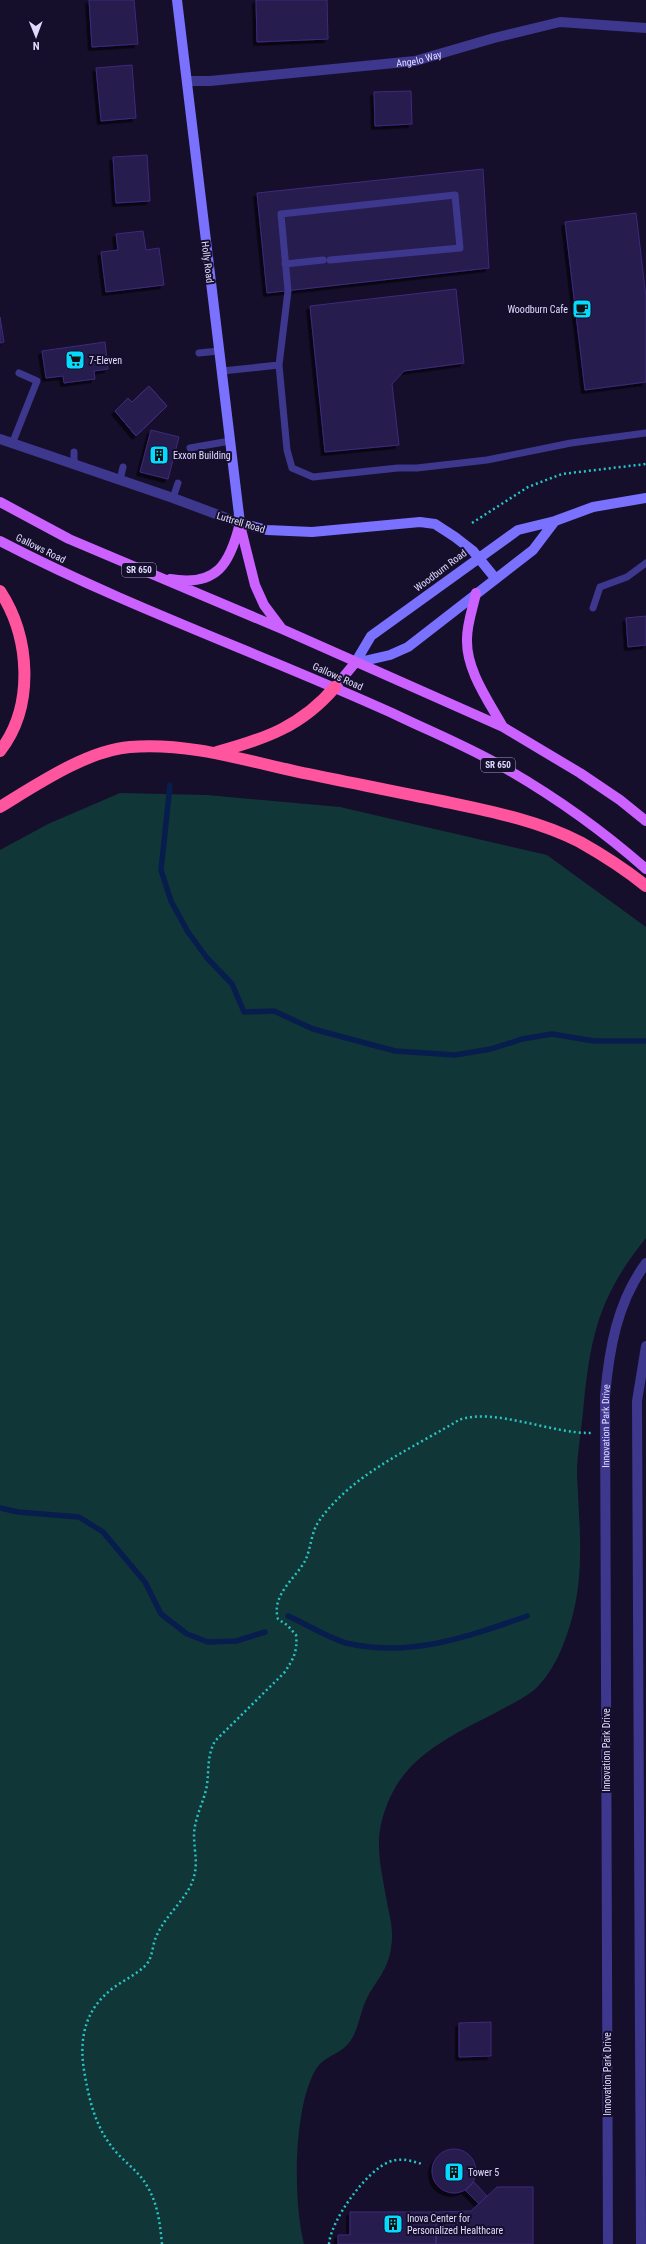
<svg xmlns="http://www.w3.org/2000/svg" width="646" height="2244" font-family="'Roboto Condensed',sans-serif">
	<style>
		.green { fill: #113637 }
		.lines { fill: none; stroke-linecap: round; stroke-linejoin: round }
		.stream { stroke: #071d4d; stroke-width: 5.5 }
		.building { fill: #271a4e; stroke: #3e2a7c; filter: url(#shadow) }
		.path { stroke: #27c6c4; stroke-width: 2.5; stroke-dasharray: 2 3; stroke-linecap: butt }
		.lane { stroke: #3e378e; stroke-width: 7 }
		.street { stroke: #3e378e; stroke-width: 10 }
		.secondary { stroke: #7b71ff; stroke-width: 10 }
		.primary { stroke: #cb61ff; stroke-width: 10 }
		.highway { stroke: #ff559f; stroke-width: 12 }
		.labels { text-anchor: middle; stroke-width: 4; stroke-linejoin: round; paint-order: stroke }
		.shield { fill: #150f2c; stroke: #a39dc0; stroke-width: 1 }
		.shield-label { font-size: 9px; font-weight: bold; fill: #e0daff }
		.street-label { font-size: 10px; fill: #e0daff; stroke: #150f2c }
		.poi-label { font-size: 10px; fill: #e0daff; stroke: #150f2c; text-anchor: start }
	</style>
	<defs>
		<filter id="shadow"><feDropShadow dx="-3.5" dy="3.5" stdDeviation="0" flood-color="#0009"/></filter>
	</defs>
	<rect width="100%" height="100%" fill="#150f2c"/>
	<path class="green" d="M 120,793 L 207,795 L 340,807 L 547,855 L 646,927 L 646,1238 C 598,1297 590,1338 583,1412 C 581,1433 577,1454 577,1475 C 579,1522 585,1571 572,1618 C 566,1640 556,1667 540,1684 C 530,1696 511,1704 497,1712 C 464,1729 425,1747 403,1776 C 389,1794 378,1823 379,1846 C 379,1864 384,1884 387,1902 C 390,1918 394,1931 391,1948 C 388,1970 377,1979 367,1998 C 359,2014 359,2032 347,2045 C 338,2055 323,2057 316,2069 C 293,2108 293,2201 304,2244 L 0,2244 L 0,850 L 48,824 Z"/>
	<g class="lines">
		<path class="stream" d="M 170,785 L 161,870 L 171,901 L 188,932 L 207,958 L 232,984 L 244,1012 L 274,1011 L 313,1029 L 395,1051 L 455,1055 L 491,1049 L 522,1039 L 552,1034 L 594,1041 L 646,1041
			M 0,1508 L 18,1512 L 79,1517 L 103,1532 L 145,1582 L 161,1614 L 187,1634 L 208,1642 L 236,1641 L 265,1632
			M 288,1616 C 304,1623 331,1639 346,1643 C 409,1658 468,1637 527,1616"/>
	</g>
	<path class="building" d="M 89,0 L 134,0 L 138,44 L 92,47 Z
		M 256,0 L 327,0 L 328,39 L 257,42 Z
		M 132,65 L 136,118 L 101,121 L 96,68 Z
		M 411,91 L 412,124 L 375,126 L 374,92 Z
		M 147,155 L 150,201 L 116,203 L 113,157 Z
		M 483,169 L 489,268 L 267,293 L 257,193 Z
		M 636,213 L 646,297 L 646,382 L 585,390 L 565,222 Z
		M 143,231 L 146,250 L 159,248 L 164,285 L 106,292 L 101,252 L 118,250 L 116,234 Z
		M 456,289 L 464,363 L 404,371 L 392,384 L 399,445 L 325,452 L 310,306 Z
		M 0,317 L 4,342 L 0,343 Z
		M 105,342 L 108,369 L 94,371 L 95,379 L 64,383 L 63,376 L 46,378 L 42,351 Z
		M 149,386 L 167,406 L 136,436 L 115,411 L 128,398 L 132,402 Z
		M 149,386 L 167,406 L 136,436 L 115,411 L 128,398 L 132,402 Z
		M 151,430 L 179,437 L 168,479 L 140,472 Z
		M 646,616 L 646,645 L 628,647 L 626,618 Z
		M 491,2022 L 491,2056 L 459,2057 L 459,2023 Z
		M432 2171a22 22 0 1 1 44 0a22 22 0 1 1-44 0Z
		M 474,2182 L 487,2196 L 479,2204 L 465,2190 Z
		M 497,2187 L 533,2187 L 533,2244 L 436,2244 L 436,2212 L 471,2211 Z
		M 350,2212 L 436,2212 L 436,2244 L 338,2244 L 338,2235 L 350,2235 Z"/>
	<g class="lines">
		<path class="path" d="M 472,523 L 528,487 L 562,474 L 646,464
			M 162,2244 C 160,2224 158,2204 147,2186 C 140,2173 127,2164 117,2153 C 97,2131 90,2104 85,2076 C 78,2040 84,2008 116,1986 C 126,1979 137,1974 146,1965 C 153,1957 152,1946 156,1937 C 164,1918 180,1905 190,1887 C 200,1866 194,1855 194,1834 C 195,1816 204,1802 207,1785 C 209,1769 207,1756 215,1741 L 284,1673 C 293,1660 298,1651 296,1635 L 287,1625 L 278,1619 C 271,1595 295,1579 305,1561 C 311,1549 311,1532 319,1521 C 352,1474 411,1449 459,1420 C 493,1407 552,1434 592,1433
			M 329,2244 C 331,2220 366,2171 389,2162 C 400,2157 412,2161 422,2164"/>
		<path class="lane" d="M 330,260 L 460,248 L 455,195 L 281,214 L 288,291 L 279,365 L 287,450 L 292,468 L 313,477 L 398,468 L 417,468 L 487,460 L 571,443 L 646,433
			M 285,264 L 323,260
			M 199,353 L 219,351
			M 222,371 L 279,365
			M 12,444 L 37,381 L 19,373
			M 190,448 L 230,441
			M 74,464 L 74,452
			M 120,480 L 123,467
			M 173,498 L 178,483
			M 593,608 L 600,587 L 627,577 L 646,563"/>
		<g class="street">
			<path id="s1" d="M 187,81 L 210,81 L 415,61 L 494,38 L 560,22 L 646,28"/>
			<path d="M 0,439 L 173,498 L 240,523"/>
			<path id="s2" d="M 608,2244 L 605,1396 C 609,1350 617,1302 646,1263"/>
			<path d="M 641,2244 L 637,1401 L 646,1346"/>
		</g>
		<path class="secondary" d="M 177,0 L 240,523 L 267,530 L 312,532 L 420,522 L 435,524 L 455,537 L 473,551 L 495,578
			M 355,663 L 371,636 L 518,530 L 555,521 L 593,507 L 646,498
			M 355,663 L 390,655 L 408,647 L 533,550 L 555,521"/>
		<path class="primary" d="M 0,502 L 69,539 L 282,629 L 503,727 L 580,773 L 620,800 L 646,821
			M 240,525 L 255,585 L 264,605 L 282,629
			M 0,541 C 127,607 262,654 392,713 C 431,732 472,748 510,771 C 558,799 604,832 646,869
			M 170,579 C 217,587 230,564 240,523
			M 476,593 C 473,608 467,623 467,639 C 466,670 488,700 503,727
			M 335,687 L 355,663"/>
		<path class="highway" d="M 0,591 C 30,637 35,706 0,751
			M 217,752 C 265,739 302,726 335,687
			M 0,807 C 36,785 88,750 130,747 C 189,742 247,761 303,773 C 349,782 395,792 442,801 C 489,811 537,820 580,842 C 603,855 625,869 646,886"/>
	</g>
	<defs>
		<symbol id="cafe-square" viewBox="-11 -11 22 22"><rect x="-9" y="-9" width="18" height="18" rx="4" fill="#06dbff" stroke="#150f2c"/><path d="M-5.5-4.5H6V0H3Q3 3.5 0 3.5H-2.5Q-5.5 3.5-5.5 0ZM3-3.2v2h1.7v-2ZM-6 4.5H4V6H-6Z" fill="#111"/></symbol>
		<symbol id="supermarket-square" viewBox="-11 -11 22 22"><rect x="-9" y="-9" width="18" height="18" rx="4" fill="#06dbff" stroke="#150f2c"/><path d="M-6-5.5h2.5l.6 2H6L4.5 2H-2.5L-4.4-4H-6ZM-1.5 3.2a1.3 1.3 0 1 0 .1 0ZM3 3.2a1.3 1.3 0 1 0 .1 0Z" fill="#111"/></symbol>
		<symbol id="building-square" viewBox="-11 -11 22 22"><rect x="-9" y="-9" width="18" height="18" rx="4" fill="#06dbff" stroke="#150f2c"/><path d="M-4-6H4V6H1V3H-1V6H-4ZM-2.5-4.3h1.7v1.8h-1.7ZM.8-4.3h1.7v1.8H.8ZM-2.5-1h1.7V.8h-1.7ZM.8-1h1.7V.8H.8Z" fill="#111"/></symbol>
	</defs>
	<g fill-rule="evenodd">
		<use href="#cafe-square" x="571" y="298" width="22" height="22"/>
		<use href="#supermarket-square" x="64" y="349" width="22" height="22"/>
		<use href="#building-square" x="148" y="444" width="22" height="22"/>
		<use href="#building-square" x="443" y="2161" width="22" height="22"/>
		<use href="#building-square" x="382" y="2213" width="22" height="22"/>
	</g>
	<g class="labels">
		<g class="shield">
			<rect x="122" y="563" width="34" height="14" rx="3"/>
			<rect x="481" y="758" width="34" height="14" rx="3"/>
		</g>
		<g class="shield-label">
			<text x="139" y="573">SR 650</text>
			<text x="498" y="768">SR 650</text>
		</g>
		<g class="street-label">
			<text dy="4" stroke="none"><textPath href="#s1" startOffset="233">Angelo Way</textPath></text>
			<text transform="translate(208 262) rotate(83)" y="4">Holly Road</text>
			<text transform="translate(241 522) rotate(17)" y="4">Luttrell Road</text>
			<text transform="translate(41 548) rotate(26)" y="4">Gallows Road</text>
			<text transform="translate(440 570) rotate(-37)" y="4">Woodburn Road</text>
			<text transform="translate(338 676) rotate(24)" y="4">Gallows Road</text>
			<text dy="4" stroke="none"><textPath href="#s2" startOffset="818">Innovation Park Drive</textPath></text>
			<text transform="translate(606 1750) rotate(-90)" y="4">Innovation Park Drive</text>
			<text transform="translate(607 2074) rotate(-90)" y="4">Innovation Park Drive</text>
		</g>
		<g class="poi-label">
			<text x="568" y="313" text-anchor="end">Woodburn Cafe</text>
			<text x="89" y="364">7-Eleven</text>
			<text x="173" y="459">Exxon Building</text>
			<text x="468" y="2176">Tower 5</text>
			<text x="407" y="2222">Inova Center for<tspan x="407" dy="12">Personalized Healthcare</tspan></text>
		</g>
	</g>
	<g transform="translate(36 36) rotate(179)" stroke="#150f2c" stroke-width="3" paint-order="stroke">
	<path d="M0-3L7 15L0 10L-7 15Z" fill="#e0daff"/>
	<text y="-6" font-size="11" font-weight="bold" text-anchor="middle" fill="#e0daff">N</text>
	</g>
</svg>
